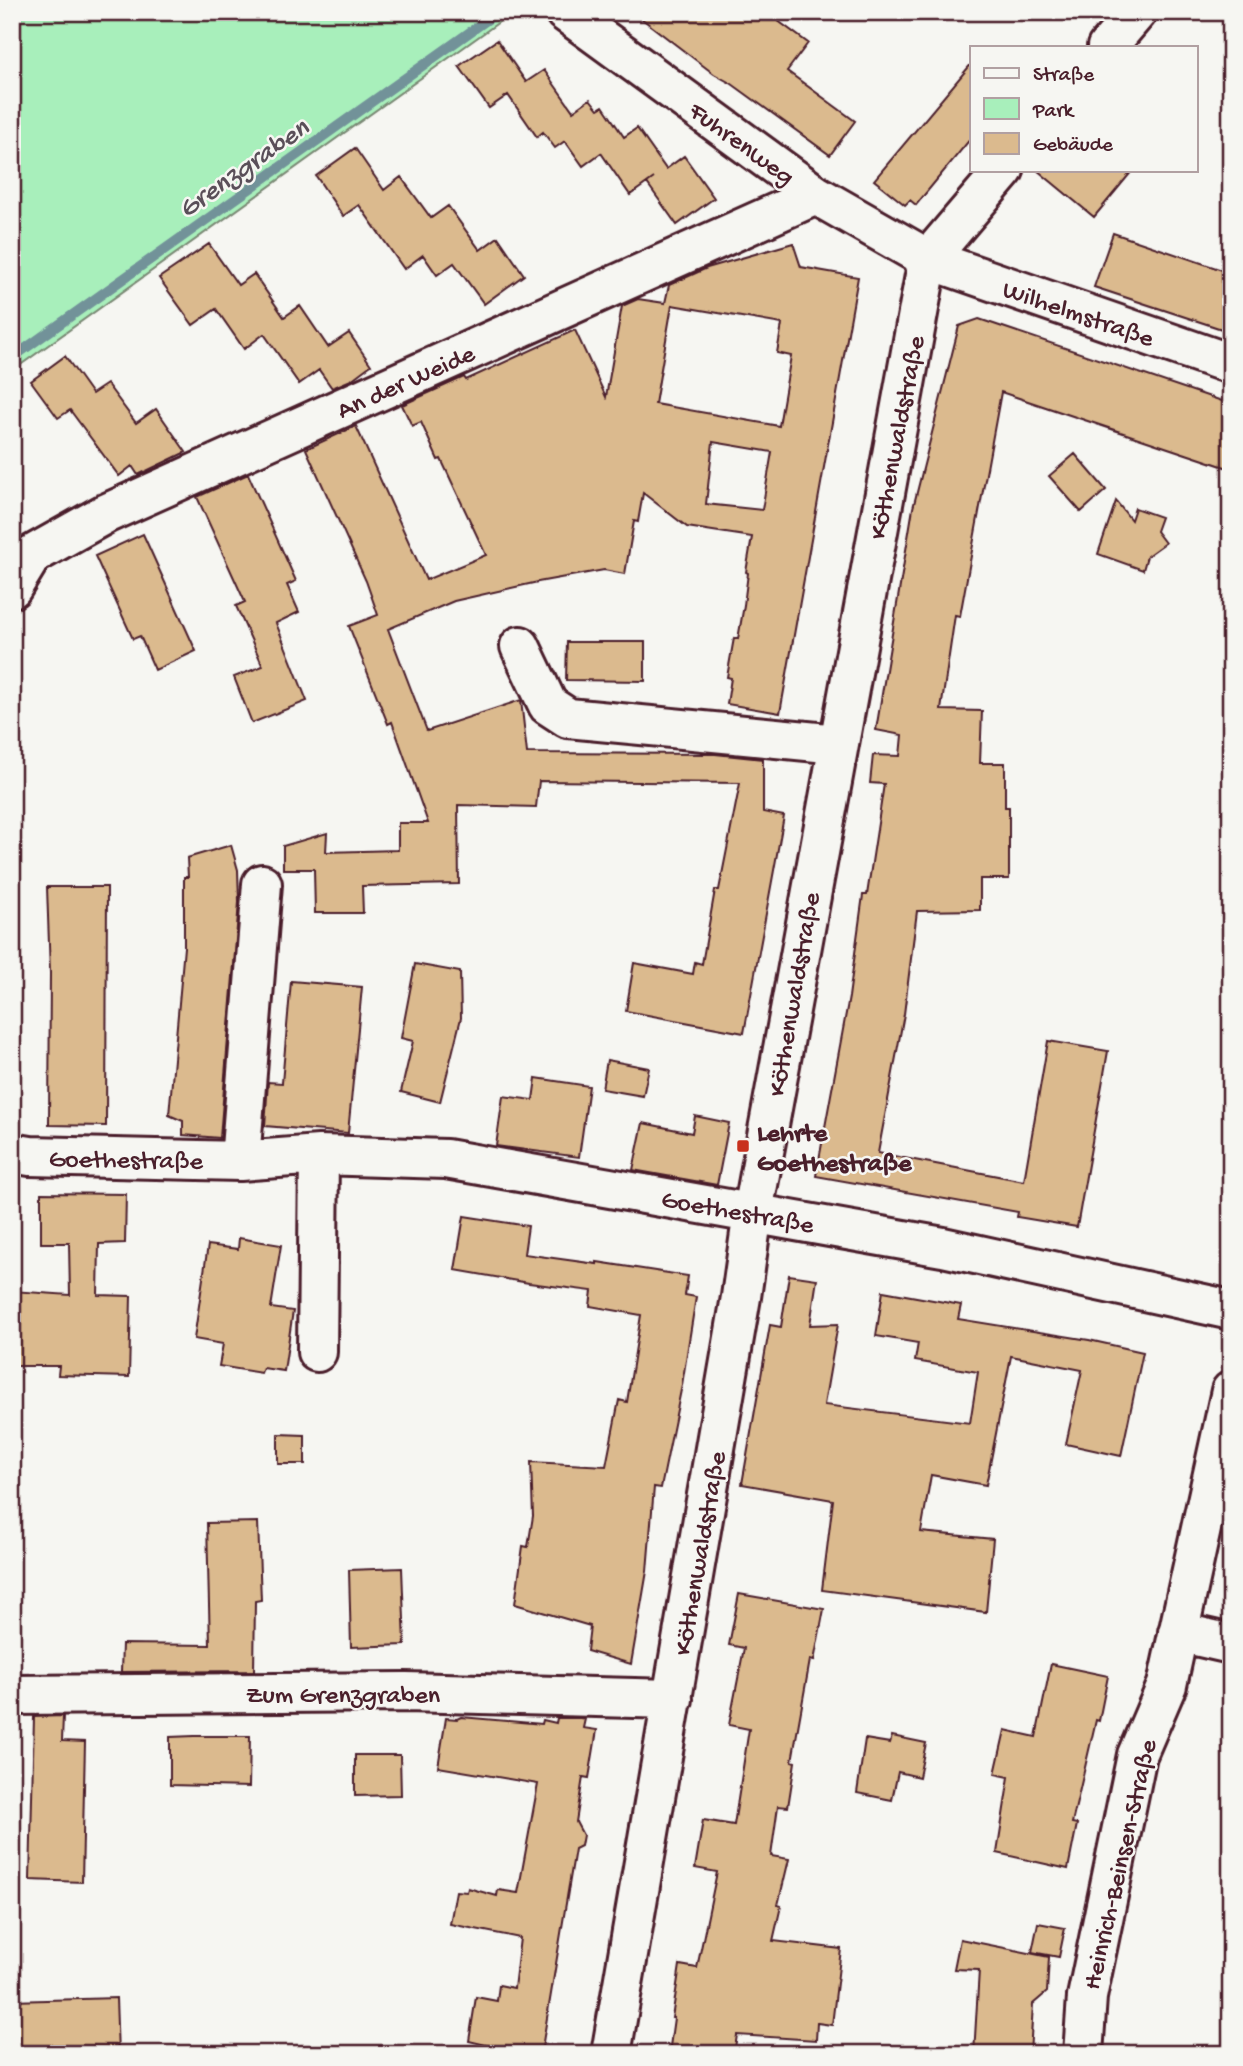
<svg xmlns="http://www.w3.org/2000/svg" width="1243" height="2066" font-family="'Gochi Hand',sans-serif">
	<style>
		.green { fill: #a8efbb; stroke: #798773; stroke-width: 2 }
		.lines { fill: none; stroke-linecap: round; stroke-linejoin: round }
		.stream { stroke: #729299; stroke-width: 10 }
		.building { fill: #dbba8e; stroke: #4a1f2b; stroke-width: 2; fill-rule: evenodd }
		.minor-casing { stroke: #4a1f2b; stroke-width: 44 }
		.minor { stroke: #f6f6f2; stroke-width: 38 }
		.poi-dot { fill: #c8321e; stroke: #f6f6f2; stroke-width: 2.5 }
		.labels { text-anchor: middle; stroke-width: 5; stroke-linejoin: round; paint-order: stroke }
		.street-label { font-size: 26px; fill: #4a1f2b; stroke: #f6f6f2 }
		.poi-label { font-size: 26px; font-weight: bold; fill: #4a1f2b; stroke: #f6f6f2; text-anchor: start }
		.water-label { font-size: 28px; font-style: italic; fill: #5a4f59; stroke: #f6f6f2 }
	</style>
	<rect width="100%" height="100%" fill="#f6f6f2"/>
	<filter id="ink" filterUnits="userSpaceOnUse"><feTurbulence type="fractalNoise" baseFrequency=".0143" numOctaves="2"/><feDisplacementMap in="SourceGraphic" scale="14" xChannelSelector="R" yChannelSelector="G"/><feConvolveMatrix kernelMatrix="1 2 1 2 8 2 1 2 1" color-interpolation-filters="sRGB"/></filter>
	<g filter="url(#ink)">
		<path class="green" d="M 12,12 L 513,12 L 12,371 Z"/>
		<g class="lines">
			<path class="stream" d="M 12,358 L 498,12"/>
		</g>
		<path class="building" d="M 633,12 L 766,12 L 808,43 L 787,71 L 855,121 L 830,155 L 732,84 L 714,74 Z
			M 497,40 L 526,82 L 544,70 L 573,111 L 590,99 L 598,109 L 603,106 L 624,137 L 637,128 L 666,169 L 684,156 L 714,198 L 677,225 L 647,183 L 654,178 L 630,195 L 601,153 L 583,166 L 565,141 L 555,148 L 543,132 L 537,137 L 508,95 L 489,108 L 459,66 Z
			M 972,63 L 972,137 L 916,205 L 910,200 L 905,205 L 874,180 Z
			M 355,148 L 384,190 L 401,177 L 431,218 L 448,206 L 480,250 L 498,237 L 524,275 L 484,304 L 454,263 L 437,275 L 423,255 L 404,269 L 359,205 L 343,216 L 316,176 Z
			M 1037,170 L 1133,170 L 1094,217 Z
			M 1113,233 L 1231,273 L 1231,332 L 1094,287 Z
			M 793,243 L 801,267 L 858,277 L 780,713 L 727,704 L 731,678 L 727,677 L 734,638 L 738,639 L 744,605 L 748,573 L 746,572 L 752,537 L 687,527 L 643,493 L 638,522 L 634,521 L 625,574 L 604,570 L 538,582 L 454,601 L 388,629 L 427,731 L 521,700 L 527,753 L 715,754 L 763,759 L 763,812 L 784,816 L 744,1033 L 626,1011 L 634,963 L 693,974 L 695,962 L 702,964 L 715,890 L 719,890 L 740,783 L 539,781 L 536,807 L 458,805 L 459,884 L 362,886 L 363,913 L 315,913 L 314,869 L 283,869 L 283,846 L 327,833 L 326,852 L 398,850 L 398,823 L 428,823 L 392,722 L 388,724 L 349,626 L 378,615 L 366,581 L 306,449 L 356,426 L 426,580 L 486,555 L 441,459 L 438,460 L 421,422 L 412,426 L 402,405 L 464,377 L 466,380 L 575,330 L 606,397 L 622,306 L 638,299 L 665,303 L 669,285 L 707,268 ZM 672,305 L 782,324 L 777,353 L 791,356 L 779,426 L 655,404 ZM 713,442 L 772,452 L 762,510 L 706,504 Z
			M 209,244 L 238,285 L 254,274 L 284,317 L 300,306 L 328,347 L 349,333 L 371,365 L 351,380 L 332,388 L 319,370 L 299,384 L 264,334 L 244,349 L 216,309 L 193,325 L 159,278 Z
			M 979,319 L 1231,404 L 1231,469 L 1001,392 L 960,616 L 955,615 L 941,710 L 982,711 L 980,763 L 1005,763 L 1005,807 L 1009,807 L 1009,879 L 980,879 L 980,910 L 917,911 L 904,1014 L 878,1153 L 1024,1181 L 1048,1041 L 1108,1051 L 1077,1227 L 1017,1217 L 1018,1212 L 816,1176 L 849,997 L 863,895 L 867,895 L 884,784 L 870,783 L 873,755 L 900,756 L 902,735 L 876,730 L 913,508 L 959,326 Z
			M 65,356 L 92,394 L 107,384 L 136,423 L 156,409 L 186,452 L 138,475 L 132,466 L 119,476 L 70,410 L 58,418 L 31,381 Z
			M 1075,454 L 1106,490 L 1081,512 L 1049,476 Z
			M 248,474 L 296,581 L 287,585 L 299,612 L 276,623 L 307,701 L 252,723 L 234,677 L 263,666 L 236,606 L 245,602 L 197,497 Z
			M 1116,501 L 1131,520 L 1135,508 L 1161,517 L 1156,531 L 1165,543 L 1147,556 L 1143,570 L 1098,554 Z
			M 143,534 L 196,651 L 155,670 L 140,636 L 133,639 L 95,556 Z
			M 567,642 L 645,642 L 645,681 L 566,680 Z
			M 231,845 L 238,870 L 239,902 L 220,1138 L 183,1135 L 183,1121 L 169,1115 L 184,947 L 184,877 L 188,877 L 187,858 Z
			M 47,887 L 107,887 L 106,1126 L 49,1125 L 50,973 Z
			M 415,964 L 460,972 L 461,1018 L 440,1102 L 401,1092 L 413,1041 L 401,1038 Z
			M 291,981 L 362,987 L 348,1133 L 265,1126 L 268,1082 L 282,1083 Z
			M 607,1060 L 649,1068 L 643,1096 L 602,1089 Z
			M 536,1078 L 589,1086 L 579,1157 L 496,1146 L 503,1096 L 533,1100 Z
			M 695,1116 L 729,1123 L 717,1185 L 633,1170 L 643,1123 L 692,1133 Z
			M 41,1193 L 126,1194 L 125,1243 L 99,1244 L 98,1295 L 131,1296 L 129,1377 L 58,1375 L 59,1366 L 12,1366 L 12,1291 L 70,1295 L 69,1243 L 41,1243 Z
			M 464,1216 L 528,1226 L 524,1254 L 597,1264 L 597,1262 L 688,1276 L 685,1295 L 696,1297 L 682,1385 L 661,1488 L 654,1487 L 647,1571 L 631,1664 L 587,1651 L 590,1626 L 515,1604 L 523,1546 L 528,1547 L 533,1516 L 531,1462 L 606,1466 L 619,1400 L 627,1402 L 641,1315 L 590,1306 L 592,1291 L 529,1283 L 455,1270 Z
			M 239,1238 L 281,1245 L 271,1308 L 293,1311 L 284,1371 L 263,1368 L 261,1373 L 219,1366 L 223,1344 L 194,1339 L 208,1245 L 238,1249 Z
			M 789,1275 L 817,1279 L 810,1325 L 838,1324 L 824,1405 L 970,1423 L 978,1372 L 915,1361 L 918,1343 L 876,1336 L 883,1291 L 961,1305 L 958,1319 L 1089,1340 L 1143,1352 L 1121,1456 L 1066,1444 L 1082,1370 L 1011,1356 L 986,1485 L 931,1475 L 921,1532 L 993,1539 L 986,1612 L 822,1590 L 833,1500 L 742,1484 L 770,1325 L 781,1327 Z
			M 278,1434 L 305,1435 L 305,1464 L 278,1464 Z
			M 258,1522 L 261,1600 L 255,1601 L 254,1671 L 121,1672 L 122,1644 L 210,1645 L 207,1523 Z
			M 402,1568 L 405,1645 L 351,1647 L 349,1570 Z
			M 739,1594 L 824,1609 L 814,1661 L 810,1660 L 792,1761 L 795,1762 L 788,1807 L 778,1806 L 771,1856 L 789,1859 L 778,1905 L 781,1906 L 773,1941 L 841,1949 L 832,2025 L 817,2023 L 816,2040 L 737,2035 L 734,2054 L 669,2054 L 674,2018 L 672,2018 L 680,1965 L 697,1968 L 717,1872 L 695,1868 L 703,1820 L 734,1825 L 749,1729 L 729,1725 L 744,1648 L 729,1645 Z
			M 1051,1664 L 1108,1676 L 1099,1721 L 1096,1720 L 1072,1823 L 1077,1824 L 1068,1869 L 997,1853 L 1009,1777 L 995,1774 L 1005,1730 L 1036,1737 Z
			M 63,1716 L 62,1741 L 85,1742 L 82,1882 L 30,1880 L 34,1717 Z
			M 461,1717 L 542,1724 L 543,1720 L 556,1723 L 557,1718 L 580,1718 L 585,1719 L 583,1728 L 597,1730 L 589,1778 L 583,1777 L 576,1822 L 583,1835 L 581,1846 L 575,1849 L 541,2054 L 502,2054 L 503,2049 L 469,2041 L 476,1997 L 497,2001 L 499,1985 L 514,1988 L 520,1938 L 450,1924 L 456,1891 L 467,1892 L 468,1888 L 497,1896 L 498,1890 L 518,1893 L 538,1784 L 438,1767 L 446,1718 L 457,1719 Z
			M 194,1736 L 250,1736 L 249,1787 L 170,1785 L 170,1737 Z
			M 892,1736 L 926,1743 L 919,1777 L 898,1772 L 892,1800 L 857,1793 L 865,1739 L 890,1743 Z
			M 355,1755 L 400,1755 L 401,1795 L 355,1796 Z
			M 1038,1923 L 1065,1928 L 1059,1957 L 1032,1952 Z
			M 960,1939 L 1049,1957 L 1047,1992 L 1033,2004 L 1030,2054 L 974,2054 L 979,1970 L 954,1969 Z
			M 116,1998 L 118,2054 L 66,2054 L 66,2046 L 12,2046 L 12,2001 Z"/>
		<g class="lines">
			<defs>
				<path id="minor" d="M 565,12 L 816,195 L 928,259 L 1231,364
					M 1107,47 L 1137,12
					M 12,588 L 32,555 L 105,514 L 816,195
					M 520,646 L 548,705 L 568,718 L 838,744
					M 12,1153 L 30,1156 L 240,1161 L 319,1155 L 446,1159 L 943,1247 L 1231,1310
					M 240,1161 L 262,884
					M 317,1352 L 319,1155
					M 1178,1632 L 1231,1644
					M 12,1695 L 406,1692 L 673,1699
					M 611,2054 L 741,1297 L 753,1212 L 928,259 L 1004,170
					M 1083,2054 L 1087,1997 L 1137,1755 L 1167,1685 L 1231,1391"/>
			</defs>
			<use href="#minor" class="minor-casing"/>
			<use href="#minor" class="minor"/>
		</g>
	</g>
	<rect class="poi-dot" x="736" y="1139" width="14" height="14" rx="3.5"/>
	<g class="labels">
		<g class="street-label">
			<text transform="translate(743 142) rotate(36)" y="9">Fuhrenweg</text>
			<text transform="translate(1079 312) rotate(19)" y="9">Wilhelmstraße</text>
			<text transform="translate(405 380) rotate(-24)" y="9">An der Weide</text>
			<text transform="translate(895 437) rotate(-79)" y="9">Köthenwaldstraße</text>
			<text transform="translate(792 994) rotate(-80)" y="9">Köthenwaldstraße</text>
			<text transform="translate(126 1158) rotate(1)" y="9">Goethestraße</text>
			<text transform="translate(738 1210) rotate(10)" y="9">Goethestraße</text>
			<text transform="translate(698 1553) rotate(-80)" y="9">Köthenwaldstraße</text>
			<text x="343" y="1702">Zum Grenzgraben</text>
			<text transform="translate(1118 1864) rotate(-77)" y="9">Heinrich-Beinsen-Straße</text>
		</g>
		<g class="poi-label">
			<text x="757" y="1140">Lehrte<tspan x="757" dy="30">Goethestraße</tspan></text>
		</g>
		<g class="water-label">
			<text transform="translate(242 166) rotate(-35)" y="10">Grenzgraben</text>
		</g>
	</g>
	<rect width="1243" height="2066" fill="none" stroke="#f6f6f2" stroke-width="42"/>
	<rect x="21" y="21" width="1201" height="2024" fill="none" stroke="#4a1f2b" stroke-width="2.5" filter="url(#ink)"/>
	<rect x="970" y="46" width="228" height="126" fill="#f6f6f2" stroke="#b1a0a2" stroke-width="2"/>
	<rect x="984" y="68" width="35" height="10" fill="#f6f6f2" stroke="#b1a0a2" stroke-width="2"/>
	<text x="1033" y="80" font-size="21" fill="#4a1f2b">Straße</text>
	<rect x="984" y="98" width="35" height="21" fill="#a8efbb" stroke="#b1a0a2" stroke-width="2"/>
	<text x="1033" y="116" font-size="21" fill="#4a1f2b">Park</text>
	<rect x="984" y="133" width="35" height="21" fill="#dbba8e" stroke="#b1a0a2" stroke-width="2"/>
	<text x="1033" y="150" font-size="21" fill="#4a1f2b">Gebäude</text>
</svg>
